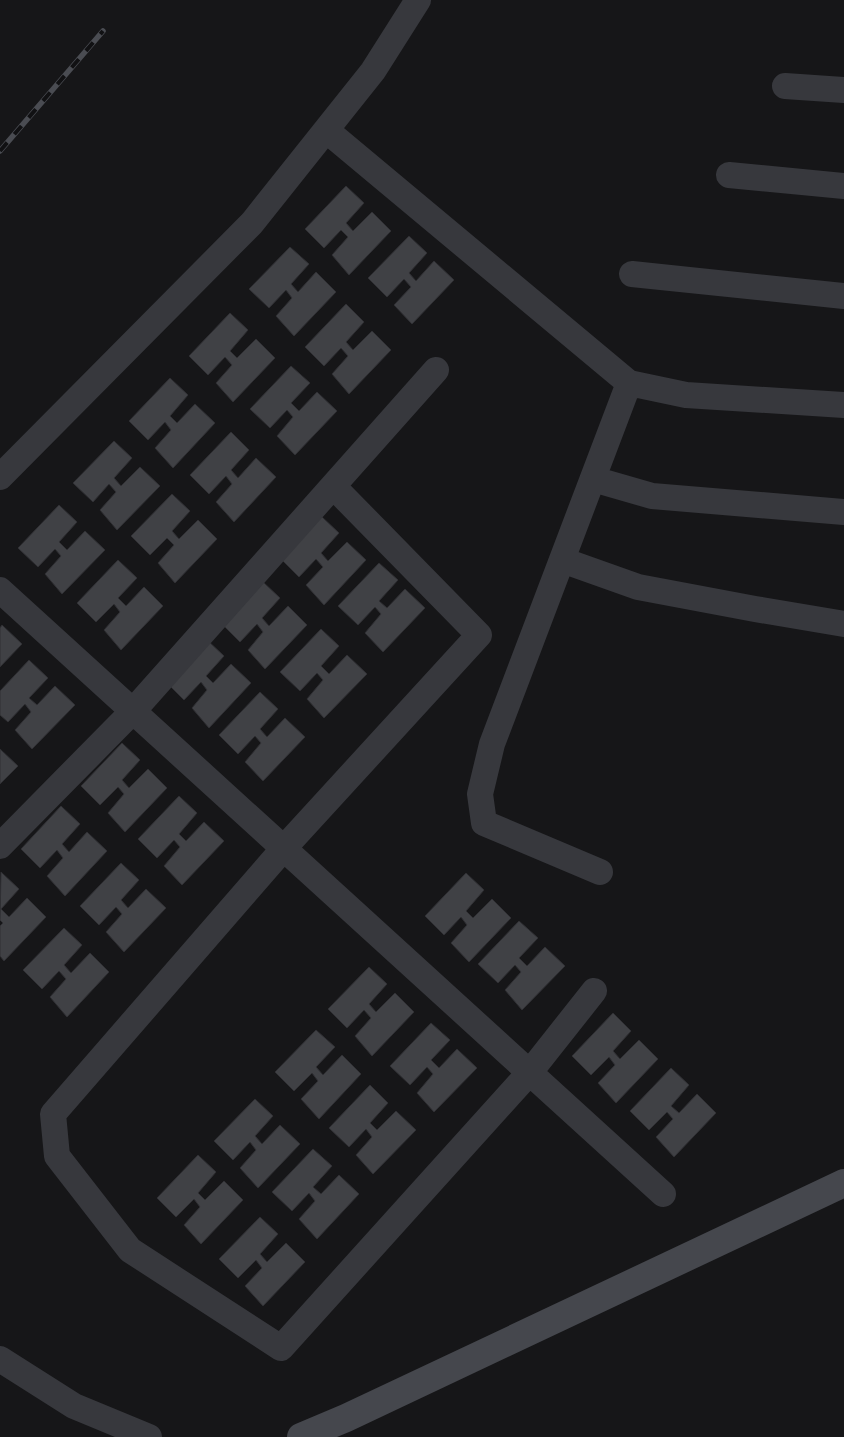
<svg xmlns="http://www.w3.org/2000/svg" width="844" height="1437" font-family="'Roboto Condensed',sans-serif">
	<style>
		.building { fill: #404145; stroke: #303034 }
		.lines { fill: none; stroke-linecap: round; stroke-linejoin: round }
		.street { stroke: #37383d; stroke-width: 26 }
		.secondary { stroke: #45474d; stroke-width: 28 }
		.rail-casing { stroke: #4a4c52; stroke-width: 5.5 }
		.rail { stroke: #111113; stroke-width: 4; stroke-dasharray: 11; stroke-linecap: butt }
	</style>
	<rect width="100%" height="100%" fill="#161618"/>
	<path class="building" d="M 346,186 L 364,203 L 346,223 L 353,231 L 372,212 L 391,231 L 349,275 L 332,255 L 348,237 L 341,230 L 324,248 L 305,229 Z
		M 409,236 L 427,253 L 409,273 L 416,281 L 434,261 L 454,280 L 412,324 L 394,305 L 411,287 L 404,279 L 387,297 L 368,278 Z
		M 290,247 L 309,264 L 291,284 L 298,292 L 316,272 L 336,292 L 294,336 L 276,316 L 292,298 L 286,290 L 269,308 L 249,289 Z
		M 346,304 L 364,322 L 346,342 L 353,350 L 372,331 L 391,350 L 349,394 L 332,374 L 348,356 L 341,348 L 324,366 L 305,347 Z
		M 230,313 L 248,330 L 230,351 L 237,358 L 256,339 L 275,358 L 233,402 L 216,383 L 232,365 L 225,357 L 208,375 L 189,356 Z
		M 291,366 L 310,383 L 291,403 L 299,411 L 317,392 L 337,411 L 295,455 L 277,436 L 293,417 L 287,410 L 270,428 L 250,409 Z
		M 170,378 L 188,395 L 170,416 L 177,423 L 195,404 L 215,423 L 173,468 L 155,448 L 171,430 L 165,422 L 148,440 L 129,421 Z
		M 231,432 L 249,450 L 231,470 L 238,478 L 256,458 L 276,477 L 234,522 L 216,502 L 232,484 L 226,476 L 209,494 L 190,475 Z
		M 114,441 L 132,458 L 114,478 L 121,486 L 140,467 L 160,486 L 117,530 L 100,510 L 116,492 L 109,484 L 93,502 L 73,483 Z
		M 172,494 L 190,511 L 172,531 L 179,539 L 198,520 L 217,539 L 175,583 L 158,563 L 174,545 L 167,538 L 150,555 L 131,536 Z
		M 59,505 L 77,522 L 59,542 L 67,550 L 85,531 L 105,550 L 62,594 L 45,574 L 61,556 L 55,549 L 38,567 L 18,548 Z
		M 321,516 L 339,533 L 321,553 L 328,561 L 347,542 L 366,560 L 324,605 L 306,585 L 323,567 L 316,559 L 299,577 L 280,558 Z
		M 118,560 L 137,578 L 118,598 L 126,606 L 144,587 L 163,606 L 121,650 L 104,630 L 120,612 L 114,604 L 96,622 L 77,603 Z
		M 379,563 L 398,580 L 379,601 L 387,608 L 405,589 L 425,608 L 383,652 L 365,633 L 381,614 L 375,607 L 358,625 L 338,606 Z
		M 262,581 L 280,598 L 262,618 L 269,626 L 288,606 L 307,625 L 265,669 L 248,650 L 263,632 L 257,624 L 240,642 L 221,623 Z
		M 2,625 L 22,644 L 0,667 L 0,628 Z
		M 321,629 L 339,646 L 321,666 L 329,674 L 347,655 L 367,674 L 324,718 L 307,699 L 323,680 L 317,673 L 300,691 L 280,672 Z
		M 206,639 L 224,656 L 206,676 L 213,683 L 231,664 L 251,683 L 209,728 L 192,708 L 207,690 L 201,682 L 184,700 L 165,681 Z
		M 29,660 L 48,678 L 29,698 L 37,705 L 55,686 L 75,705 L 32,749 L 15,730 L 31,712 L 25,704 L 8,722 L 0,715 L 0,691 Z
		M 260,692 L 278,709 L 260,729 L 267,737 L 285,718 L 305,737 L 263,781 L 245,762 L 261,743 L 255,736 L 238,754 L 219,735 Z
		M 122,743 L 140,760 L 122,780 L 129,788 L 148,769 L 167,788 L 125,832 L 108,813 L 124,794 L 118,787 L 100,805 L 81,786 Z
		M 0,749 L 18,766 L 0,784 Z
		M 179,796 L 197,813 L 179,834 L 186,841 L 204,822 L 224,841 L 182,885 L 164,866 L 180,847 L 174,840 L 157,858 L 138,839 Z
		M 61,806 L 80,824 L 62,844 L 69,852 L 87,832 L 107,851 L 65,896 L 47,876 L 63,858 L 57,850 L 40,868 L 21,849 Z
		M 121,863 L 139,880 L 121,900 L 128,908 L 146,889 L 166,908 L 124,952 L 106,932 L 122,914 L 116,907 L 99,925 L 80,906 Z
		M 1,872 L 19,889 L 1,909 L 9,917 L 27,898 L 46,917 L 4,961 L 0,956 L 0,926 L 3,923 L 0,920 Z
		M 466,873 L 484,890 L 466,911 L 473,918 L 492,899 L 511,918 L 469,962 L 451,943 L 467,925 L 461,917 L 444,935 L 425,916 Z
		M 519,921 L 538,938 L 519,958 L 527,966 L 545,947 L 565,966 L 522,1010 L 505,990 L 521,972 L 515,965 L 498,983 L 478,964 Z
		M 64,928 L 82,945 L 64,965 L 71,973 L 90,953 L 109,972 L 67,1017 L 50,997 L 66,979 L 59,971 L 42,989 L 23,970 Z
		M 369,967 L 387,984 L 369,1004 L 376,1012 L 395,993 L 414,1012 L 372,1056 L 355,1036 L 371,1018 L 364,1010 L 347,1028 L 328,1009 Z
		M 613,1013 L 631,1031 L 613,1051 L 620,1059 L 639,1040 L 658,1059 L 616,1103 L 598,1083 L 615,1065 L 609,1057 L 591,1075 L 572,1056 Z
		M 431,1023 L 450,1040 L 431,1060 L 439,1068 L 457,1049 L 477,1068 L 434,1112 L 417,1093 L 433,1074 L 427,1067 L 410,1085 L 390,1066 Z
		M 316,1030 L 335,1047 L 316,1067 L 323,1075 L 342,1055 L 361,1074 L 319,1119 L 301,1099 L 318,1081 L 312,1073 L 294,1091 L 275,1072 Z
		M 671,1068 L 689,1085 L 671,1106 L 679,1113 L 697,1094 L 716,1113 L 674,1157 L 656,1137 L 673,1119 L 667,1112 L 649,1130 L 630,1111 Z
		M 370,1085 L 388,1103 L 370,1123 L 377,1130 L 396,1111 L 416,1130 L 373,1174 L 356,1155 L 372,1137 L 366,1129 L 349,1147 L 329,1128 Z
		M 255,1099 L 273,1116 L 255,1136 L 262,1144 L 280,1125 L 300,1144 L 258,1188 L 240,1168 L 256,1150 L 250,1142 L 233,1160 L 214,1141 Z
		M 313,1149 L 332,1166 L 313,1187 L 321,1194 L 339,1175 L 359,1194 L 317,1239 L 299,1219 L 315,1201 L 309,1193 L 292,1211 L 272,1192 Z
		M 198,1155 L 216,1172 L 198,1193 L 205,1200 L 224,1181 L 243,1200 L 201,1244 L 184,1225 L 200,1207 L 194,1199 L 176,1217 L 157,1198 Z
		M 260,1217 L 278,1234 L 260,1254 L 267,1262 L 286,1243 L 305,1262 L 263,1306 L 245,1286 L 262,1268 L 256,1260 L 238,1278 L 219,1259 Z"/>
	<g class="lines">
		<path class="street" d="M 785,86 L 844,90
			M 326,130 L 629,383 L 686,395 L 844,405
			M 729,175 L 844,186
			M 632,274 L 844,296
			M 0,477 L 252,223 L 373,71 L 418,0
			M 593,479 L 652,496 L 844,512
			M 333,486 L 479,635 L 284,848 L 53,1114 L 57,1156 L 130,1250 L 281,1348 L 530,1072 L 594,991
			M 562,560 L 638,587 L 755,609 L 844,624
			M 0,590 L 663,1194
			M 0,846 L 133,711 L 436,370
			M 600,872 L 484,823 L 480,794 L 492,744 L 629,383
			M 0,1359 L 74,1406 L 149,1437"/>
		<path class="secondary" d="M 301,1437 L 346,1418 L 844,1183"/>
		<defs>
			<path id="rail" d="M 0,151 L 103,31"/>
		</defs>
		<use href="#rail" class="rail-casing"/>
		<use href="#rail" class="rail"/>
	</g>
</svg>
